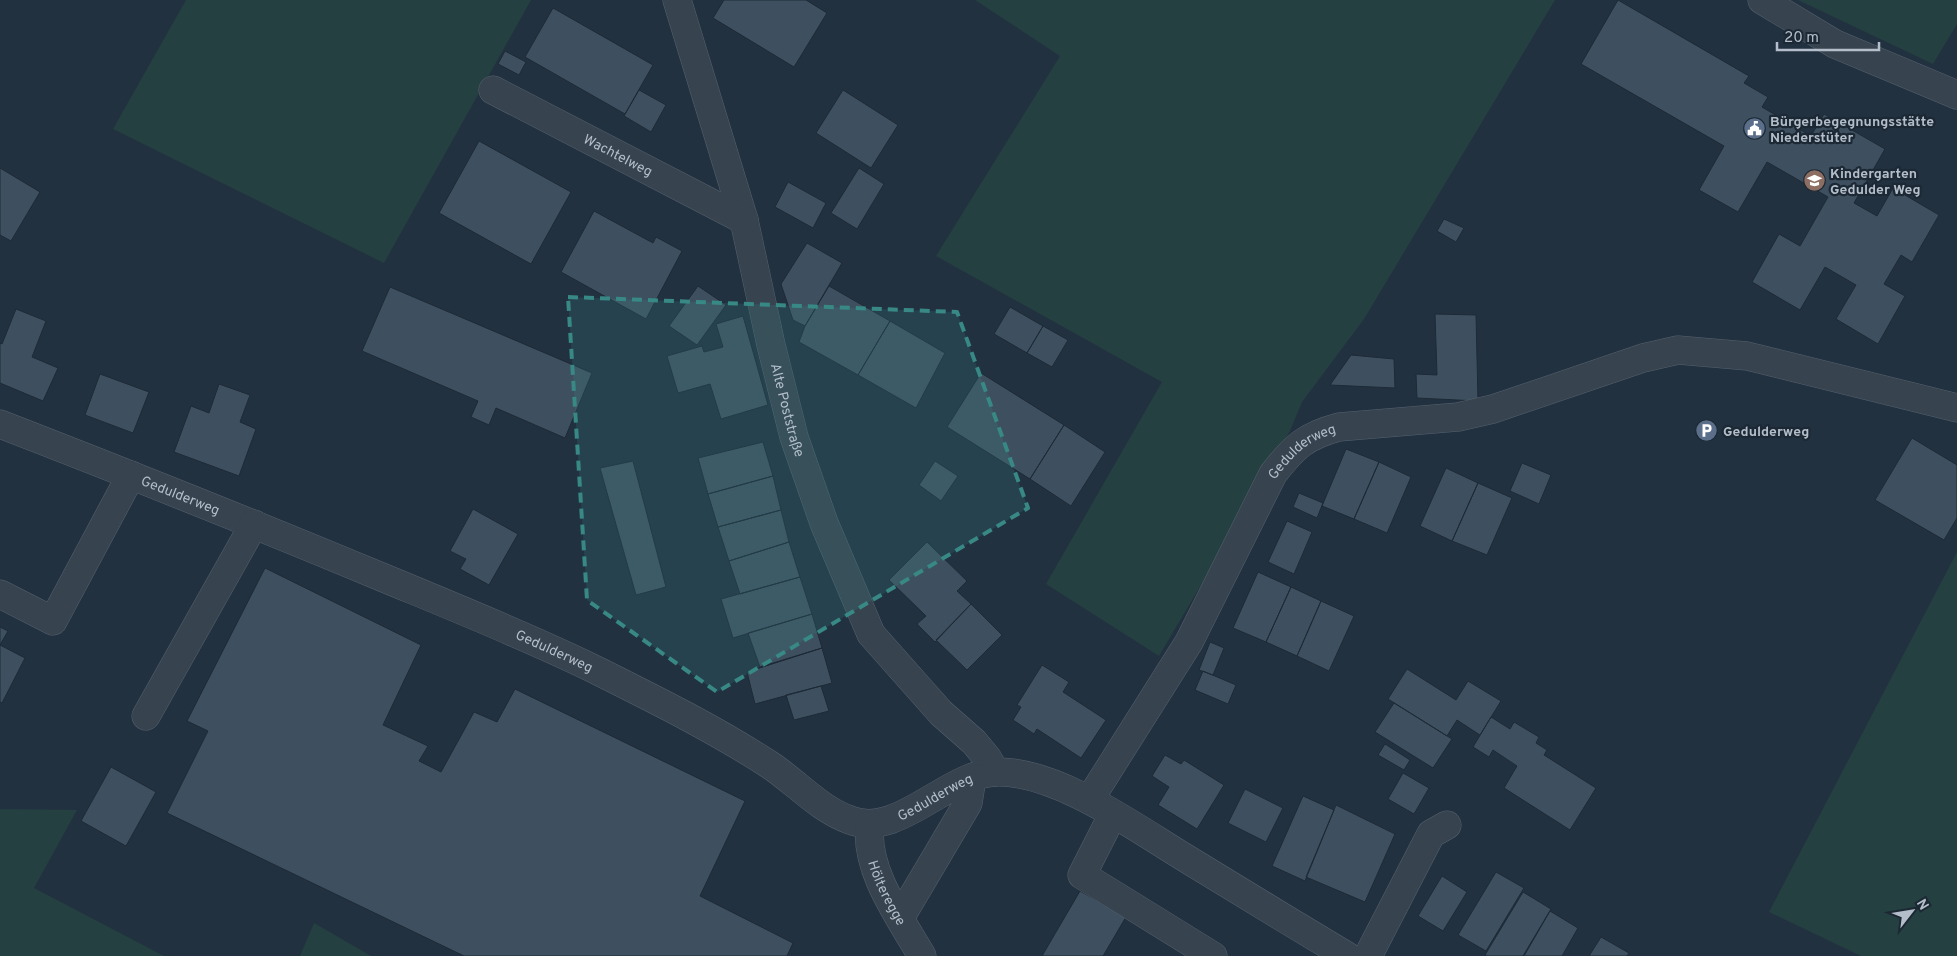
<svg xmlns="http://www.w3.org/2000/svg" width="1957" height="956" font-family="Overpass,sans-serif">
	<style>
		.green { fill: #244041 }
		.building { fill: #3e505f; stroke: #1e2a36 }
		.lines { fill: none; stroke-linecap: round; stroke-linejoin: round }
		.minor-casing { stroke: #55616d; stroke-width: 29 }
		.minor { stroke: #37434f; stroke-width: 28 }
		.marked { fill: #388885; fill-opacity: 0.2; stroke: #388885; stroke-width: 4; stroke-dasharray: 10 6; stroke-linejoin: round }
		.labels { text-anchor: middle; stroke-width: 4.5; stroke-linejoin: round; paint-order: stroke }
		.poi-label { font-size: 14px; font-weight: bold; fill: #b3beca; stroke: #1c2834; text-anchor: start }
		.street-label { font-size: 14px; fill: #b3beca; stroke: #1c2834 }
	</style>
	<rect width="100%" height="100%" fill="#223140"/>
	<path class="green" d="M 186,0 L 531,0 L 384,263 L 113,129 Z
		M 975,0 L 1555,0 L 1364,319 L 1302,402 L 1290,431 L 1250,497 L 1211,568 L 1159,656 L 1046,584 L 1162,382 L 936,256 L 1060,56 Z
		M 1798,0 L 1957,0 L 1957,24 L 1933,64 Z
		M 1957,552 L 1957,956 L 1861,956 L 1769,912 Z
		M 0,809 L 77,810 L 34,888 L 164,956 L 0,956 Z
		M 314,923 L 371,956 L 300,956 Z"/>
	<path class="building" d="M 724,0 L 806,0 L 827,13 L 794,67 L 713,18 Z
		M 1618,0 L 1749,76 L 1744,83 L 1768,97 L 1762,107 L 1811,136 L 1824,114 L 1885,149 L 1854,203 L 1877,216 L 1893,188 L 1939,215 L 1912,262 L 1901,255 L 1884,284 L 1905,296 L 1878,344 L 1836,319 L 1856,285 L 1825,267 L 1800,310 L 1752,282 L 1779,234 L 1800,246 L 1828,197 L 1767,162 L 1738,212 L 1699,190 L 1724,146 L 1581,64 Z
		M 553,8 L 653,65 L 625,114 L 525,57 Z
		M 505,51 L 526,62 L 519,75 L 498,64 Z
		M 639,90 L 666,105 L 651,132 L 624,116 Z
		M 843,90 L 898,125 L 871,168 L 816,133 Z
		M 479,141 L 571,192 L 531,264 L 439,213 Z
		M 0,168 L 40,192 L 11,241 L 0,235 Z
		M 859,168 L 884,184 L 857,229 L 831,213 Z
		M 788,182 L 826,203 L 813,228 L 775,207 Z
		M 594,211 L 653,243 L 656,237 L 682,251 L 646,319 L 561,272 Z
		M 1444,219 L 1464,228 L 1456,242 L 1437,231 Z
		M 807,243 L 842,263 L 805,326 L 793,320 L 781,284 Z
		M 698,286 L 726,305 L 697,345 L 669,326 Z
		M 829,286 L 890,321 L 858,375 L 799,342 L 805,326 Z
		M 390,287 L 592,373 L 565,438 L 496,408 L 489,425 L 471,417 L 478,401 L 362,351 Z
		M 1010,307 L 1043,326 L 1027,353 L 994,334 Z
		M 16,309 L 46,321 L 32,357 L 58,368 L 43,401 L 0,383 L 0,343 L 2,344 Z
		M 1435,314 L 1476,315 L 1478,401 L 1417,398 L 1416,374 L 1437,375 Z
		M 743,316 L 768,405 L 721,419 L 710,384 L 678,393 L 667,356 L 702,346 L 704,352 L 723,347 L 716,324 Z
		M 890,321 L 945,353 L 916,408 L 858,375 Z
		M 1043,326 L 1068,340 L 1052,367 L 1027,353 Z
		M 1351,355 L 1394,359 L 1395,388 L 1330,385 Z
		M 981,373 L 1064,425 L 1030,479 L 947,427 Z
		M 100,374 L 149,392 L 133,433 L 85,415 Z
		M 219,384 L 250,395 L 240,422 L 256,429 L 239,476 L 174,452 L 191,406 L 209,413 Z
		M 1064,425 L 1105,452 L 1071,506 L 1030,479 Z
		M 1912,438 L 1957,465 L 1957,518 L 1944,540 L 1875,500 Z
		M 763,442 L 773,476 L 708,494 L 698,458 Z
		M 1346,449 L 1379,462 L 1354,519 L 1322,506 Z
		M 633,461 L 666,587 L 636,595 L 600,468 Z
		M 935,461 L 958,476 L 941,501 L 919,485 Z
		M 1379,462 L 1411,477 L 1387,533 L 1354,519 Z
		M 1522,463 L 1551,475 L 1539,504 L 1510,491 Z
		M 1446,468 L 1478,483 L 1452,541 L 1420,526 Z
		M 773,476 L 781,510 L 718,527 L 708,494 Z
		M 1478,483 L 1512,498 L 1487,555 L 1452,541 Z
		M 1299,493 L 1323,503 L 1317,518 L 1293,507 Z
		M 473,509 L 518,534 L 489,585 L 460,569 L 466,559 L 450,551 Z
		M 781,510 L 789,542 L 729,561 L 718,527 Z
		M 1287,521 L 1312,532 L 1294,574 L 1268,562 Z
		M 789,542 L 800,577 L 740,594 L 729,561 Z
		M 927,542 L 967,581 L 957,591 L 971,604 L 935,642 L 917,624 L 926,616 L 889,580 Z
		M 265,568 L 421,645 L 383,725 L 428,746 L 419,761 L 441,772 L 474,712 L 497,722 L 515,689 L 745,801 L 700,896 L 793,943 L 787,956 L 464,956 L 167,813 L 208,731 L 187,721 Z
		M 1258,572 L 1291,587 L 1266,642 L 1233,628 Z
		M 800,577 L 812,614 L 733,638 L 721,599 Z
		M 1291,587 L 1321,601 L 1297,656 L 1266,642 Z
		M 1321,601 L 1354,616 L 1329,671 L 1297,656 Z
		M 971,604 L 1002,635 L 967,670 L 936,640 Z
		M 812,614 L 822,648 L 760,667 L 748,633 Z
		M 0,627 L 8,631 L 0,645 L 25,658 L 2,703 L 0,702 Z
		M 1210,642 L 1224,648 L 1213,675 L 1199,670 Z
		M 822,648 L 832,683 L 755,704 L 747,672 Z
		M 1042,665 L 1069,682 L 1063,692 L 1106,720 L 1081,758 L 1037,729 L 1034,734 L 1013,720 L 1021,707 L 1017,705 Z
		M 1407,669 L 1456,700 L 1468,681 L 1501,701 L 1480,735 L 1457,720 L 1447,736 L 1388,699 Z
		M 1203,671 L 1236,685 L 1228,704 L 1195,690 Z
		M 821,686 L 829,711 L 794,720 L 786,695 Z
		M 1394,703 L 1452,739 L 1433,768 L 1375,732 Z
		M 1491,717 L 1510,729 L 1514,722 L 1539,737 L 1536,743 L 1547,750 L 1544,755 L 1596,788 L 1570,830 L 1504,788 L 1517,766 L 1493,750 L 1489,757 L 1473,747 Z
		M 1385,744 L 1410,760 L 1404,770 L 1378,755 Z
		M 1165,755 L 1181,764 L 1184,760 L 1224,785 L 1197,829 L 1158,805 L 1169,787 L 1152,776 Z
		M 111,767 L 156,792 L 126,846 L 81,821 Z
		M 1403,773 L 1429,788 L 1414,814 L 1388,799 Z
		M 1245,789 L 1283,808 L 1266,842 L 1228,823 Z
		M 1303,796 L 1334,810 L 1305,881 L 1272,866 Z
		M 1336,805 L 1395,834 L 1365,902 L 1306,877 Z
		M 1496,872 L 1524,888 L 1486,951 L 1458,935 Z
		M 1442,876 L 1467,892 L 1443,931 L 1418,916 Z
		M 1080,891 L 1126,917 L 1103,956 L 1042,956 Z
		M 1523,892 L 1551,909 L 1523,956 L 1487,956 L 1485,955 Z
		M 1550,911 L 1578,928 L 1562,956 L 1524,956 Z
		M 1601,937 L 1629,953 L 1627,956 L 1589,956 Z"/>
	<g class="lines">
		<defs>
			<g id="minor">
				<path id="s1" d="M 677,0 L 744,220 L 771,345 L 794,437 L 824,523 L 871,634 L 941,713 L 974,742 L 988,759 L 995,772"/>
				<path d="M 1762,0 L 1835,44 L 1957,95"/>
				<path id="s2" d="M 493,90 L 744,220"/>
				<path id="s3" d="M 0,424 C 129,474 257,525 384,578 C 454,607 524,635 592,668 C 652,698 713,728 770,765 C 797,783 819,809 850,820 C 898,839 947,774 996,772 C 1058,770 1140,831 1192,862 C 1244,894 1295,925 1347,956"/>
				<path d="M 0,594 L 53,621 L 131,475"/>
				<path d="M 146,716 L 254,524"/>
				<path id="s4" d="M 1090,799 L 1189,642 L 1273,474 C 1294,447 1305,436 1339,427 L 1458,417 L 1493,409 L 1643,358 L 1678,350 L 1747,356 L 1957,408"/>
				<path d="M 1113,814 L 1082,875 L 1213,956"/>
				<path id="s5" d="M 870,825 C 864,869 900,918 922,956"/>
				<path d="M 900,918 L 968,803 L 972,778"/>
				<path d="M 1368,956 L 1431,834 L 1447,825"/>
			</g>
		</defs>
		<use href="#minor" class="minor-casing"/>
		<use href="#minor" class="minor"/>
	</g>
	<path class="marked" d="M 568,297 L 957,312 L 1028,508 L 717,692 L 587,600 Z"/>
	<defs>
		<symbol id="civic-disc" viewBox="-11 -11 22 22"><circle r="9.5" fill="#5c6f8a" stroke="#1c2834"/><path d="M-.6-6.5H3V-4.5H.6V-3L4-1V1h2V6H-6V1h2V-1L-.6-3ZM-1.2 2.5V6h2.4V2.5Z" fill="#fff"/></symbol>
		<symbol id="school-disc" viewBox="-11 -11 22 22"><circle r="9.5" fill="#8d6e63" stroke="#1c2834"/><path d="M0-5L7-2L0 1L-7-2ZM-4 1L0 2.5L4 1V4Q0 6-4 4Z" fill="#fff"/></symbol>
		<symbol id="parking-disc" viewBox="-11 -11 22 22"><circle r="9.5" fill="#5c6f8a" stroke="#1c2834"/><path d="M-3.5-5.5H1a3.5 3.5 0 0 1 0 7H-1V5.5H-3.5ZM-1-3.4V-.6H.8a1.4 1.4 0 0 0 0-2.8Z" fill="#fff"/></symbol>
	</defs>
	<g fill-rule="evenodd">
		<use href="#civic-disc" x="1742" y="116" width="25" height="25"/>
		<use href="#school-disc" x="1802" y="168" width="25" height="25"/>
		<use href="#parking-disc" x="1694" y="418" width="25" height="25"/>
	</g>
	<g class="labels">
		<g class="poi-label">
			<text x="1770" y="126">Bürgerbegegnungsstätte<tspan x="1770" dy="16">Niederstüter</tspan></text>
			<text x="1830" y="178">Kindergarten<tspan x="1830" dy="16">Gedulder Weg</tspan></text>
			<text x="1723" y="436">Gedulderweg</text>
		</g>
		<g class="street-label">
			<text dy="5" stroke="none"><textPath href="#s2" startOffset="141">Wachtelweg</textPath></text>
			<text dy="5" stroke="none"><textPath href="#s1" startOffset="425">Alte Poststraße</textPath></text>
			<text dy="5" stroke="none"><textPath href="#s4" startOffset="411">Gedulderweg</textPath></text>
			<text dy="5" stroke="none"><textPath href="#s3" startOffset="194">Gedulderweg</textPath></text>
			<text dy="5" stroke="none"><textPath href="#s3" startOffset="599">Gedulderweg</textPath></text>
			<text dy="5" stroke="none"><textPath href="#s3" startOffset="1032">Gedulderweg</textPath></text>
			<text dy="5" stroke="none"><textPath href="#s5" startOffset="71">Hölteregge</textPath></text>
		</g>
	</g>
	<g transform="translate(1912 911) rotate(59)" stroke="#1c2834" stroke-width="4" paint-order="stroke">
	<path d="M0-4L9 19L0 12L-9 19Z" fill="#b3beca"/>
	<text y="-8" font-size="14" font-weight="bold" text-anchor="middle" fill="#b3beca">N</text>
	</g>
	<path d="M1777 42v8h102v-8" fill="none" stroke="#b3beca" stroke-width="2.5"/>
	<text x="1784" y="42" font-size="15" fill="#b3beca" stroke="#1c2834" stroke-width="4" paint-order="stroke">20 m</text>
</svg>
